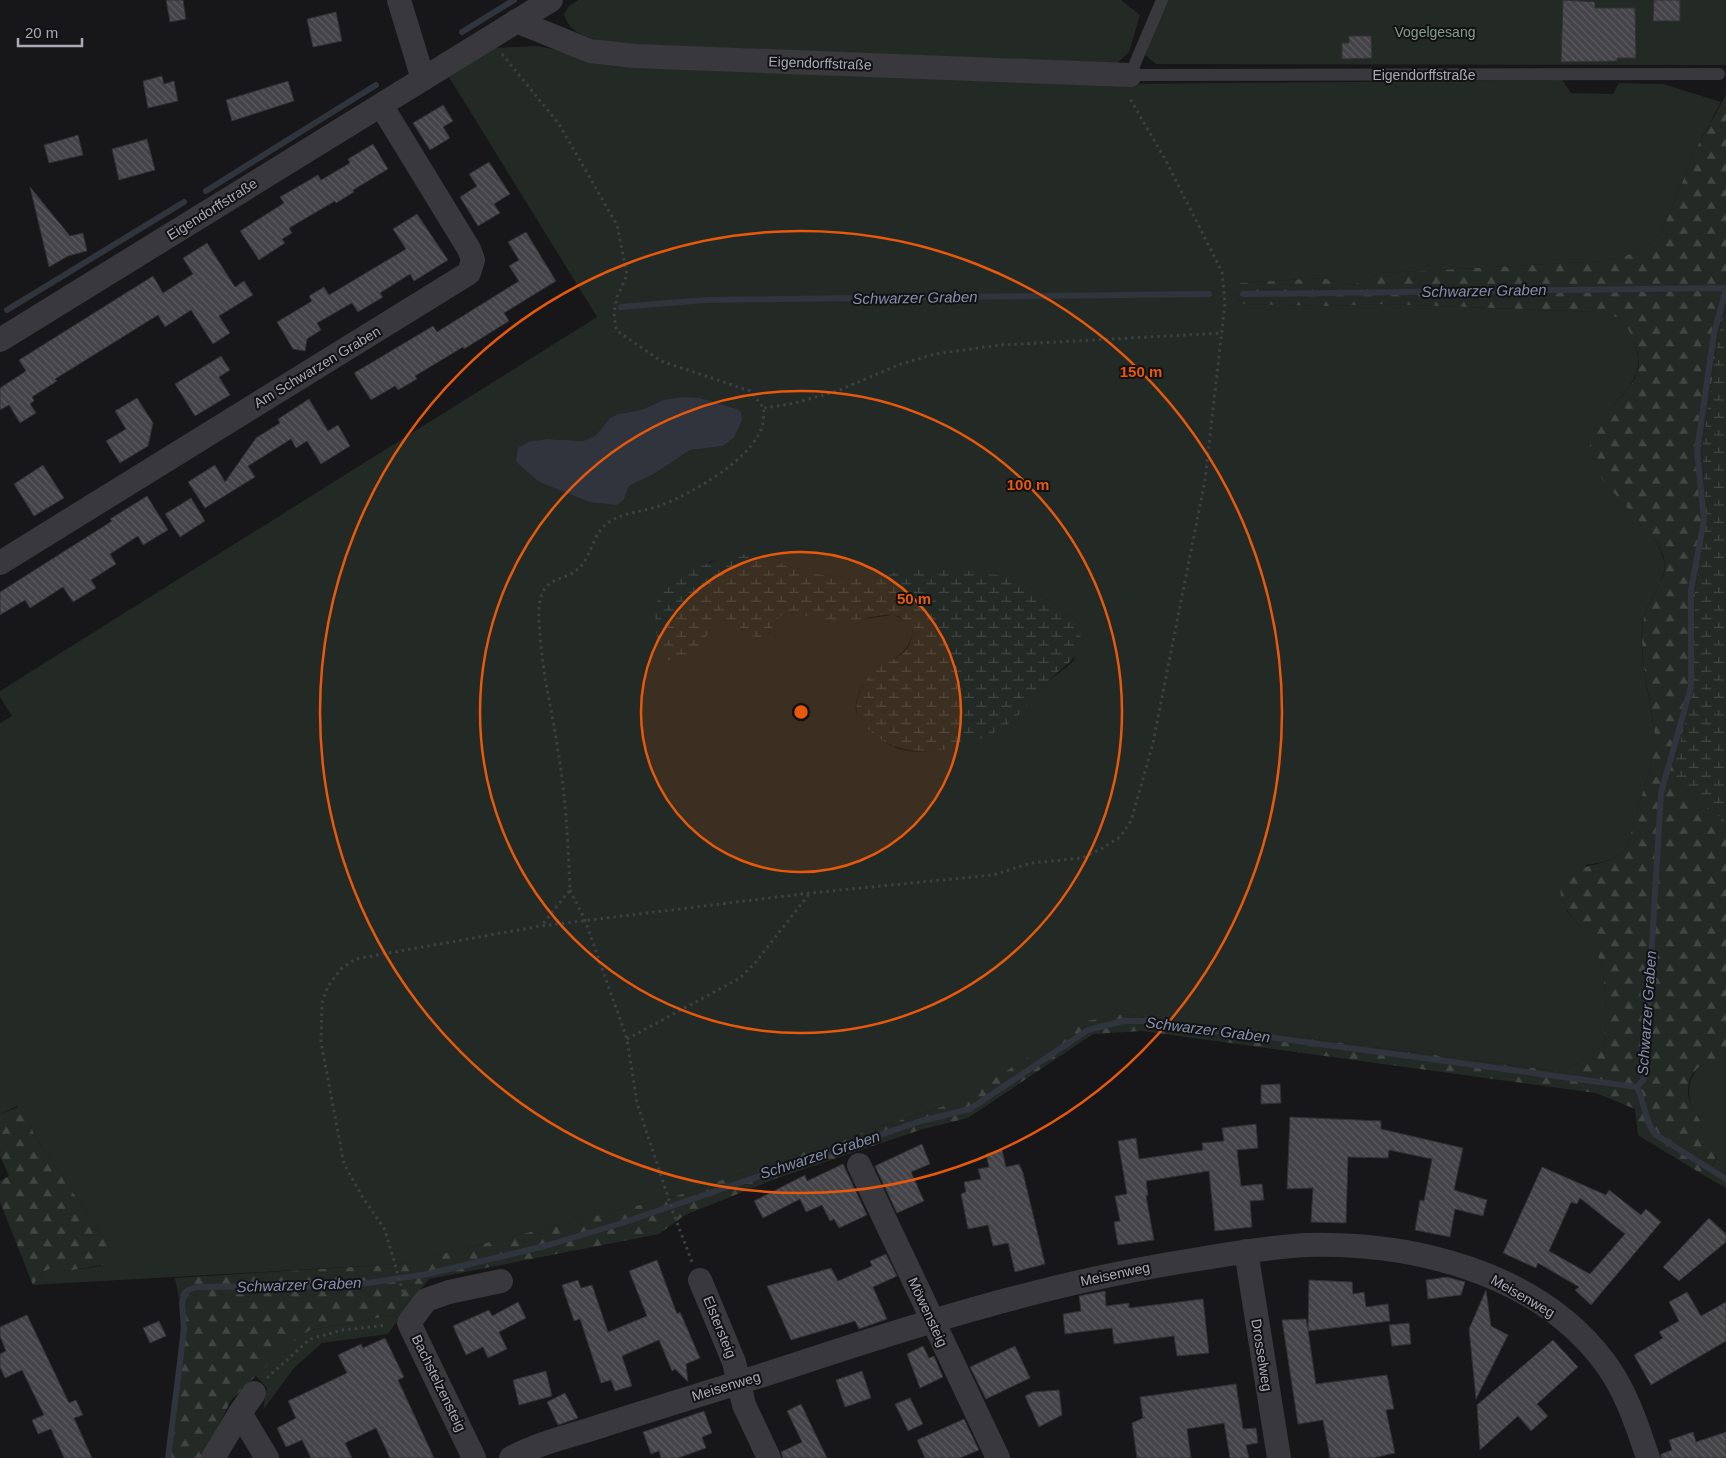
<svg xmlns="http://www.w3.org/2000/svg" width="1726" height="1458" font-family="Helvetica,sans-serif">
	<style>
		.green { fill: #232a25; fill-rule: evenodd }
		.forest { fill: url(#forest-firs) }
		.wetland { fill: url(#wetland-marsh) }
		.water { fill: #30343d }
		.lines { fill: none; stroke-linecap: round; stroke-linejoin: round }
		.stream { stroke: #30343d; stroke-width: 6 }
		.building { fill: url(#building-back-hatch); stroke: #313134; fill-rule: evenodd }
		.path { stroke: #3e3e43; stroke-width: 3; stroke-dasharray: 2.5 4; stroke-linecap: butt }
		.lane { stroke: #38383d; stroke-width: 12 }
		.street { stroke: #38383d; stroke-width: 24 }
		.ring { fill: none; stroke: #e8590c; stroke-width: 2.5 }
		.labels { text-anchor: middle; stroke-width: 4; stroke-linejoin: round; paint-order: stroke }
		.park-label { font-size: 14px; fill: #839f8b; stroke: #121113 }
		.street-label { font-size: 14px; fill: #aaabb7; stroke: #121113 }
		.water-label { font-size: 15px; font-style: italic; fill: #8592ae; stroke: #121113 }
		.centre { fill: #e8590c; stroke: #121113; stroke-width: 2.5 }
		.ring-label { font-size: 15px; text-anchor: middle; font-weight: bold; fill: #e8590c; stroke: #121113; stroke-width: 4; stroke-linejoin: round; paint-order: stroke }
	</style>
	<defs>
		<pattern id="forest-firs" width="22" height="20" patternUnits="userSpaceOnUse" patternTransform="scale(1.25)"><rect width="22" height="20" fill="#232a25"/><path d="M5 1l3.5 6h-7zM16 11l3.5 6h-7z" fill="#404642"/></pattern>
		<pattern id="wetland-marsh" width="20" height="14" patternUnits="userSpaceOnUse" patternTransform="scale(1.25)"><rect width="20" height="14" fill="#232a25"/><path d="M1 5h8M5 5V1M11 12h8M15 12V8" fill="none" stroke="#404642"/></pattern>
		<pattern id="building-back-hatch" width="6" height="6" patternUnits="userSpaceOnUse" patternTransform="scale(1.25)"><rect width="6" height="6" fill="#444348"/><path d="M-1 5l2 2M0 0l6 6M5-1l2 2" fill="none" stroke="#5c5b60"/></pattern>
	</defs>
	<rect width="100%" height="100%" fill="#171618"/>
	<path class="green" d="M 578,0 L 1121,0 L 1140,15 L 1129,52 L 1117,63 L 618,44 C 597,39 570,38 564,14 L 569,6 Z
		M 1167,0 L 1726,0 L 1726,65 L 1156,64 L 1145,55 Z
		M 537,46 L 557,50 L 1120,84 L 1562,80 L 1571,93 L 1613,94 L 1619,83 L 1663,84 L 1721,102 L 1697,147 L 1661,233 L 1642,251 L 1605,261 L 1382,273 L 1352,285 L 1321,278 L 1240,283 L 1236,286 C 1236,295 1236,300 1244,304 L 1324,306 L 1384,304 L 1599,312 L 1615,316 L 1628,324 L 1639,358 L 1637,372 L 1629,388 L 1603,417 L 1600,476 C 1618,496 1656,532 1663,557 C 1670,580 1649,596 1644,617 C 1636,644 1651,705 1655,735 L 1655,750 L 1627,847 C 1617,861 1603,862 1586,865 L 1567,911 C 1575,922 1589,934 1595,947 C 1609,978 1605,1014 1604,1046 L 1563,1072 L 1123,1014 L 956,1102 L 770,1163 L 676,1196 L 401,1264 L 33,1285 L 43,1272 L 51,1268 L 67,1271 L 101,1266 L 109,1245 L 35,1137 L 29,1121 L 17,1106 L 0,1114 L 0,723 L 12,716 L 0,697 L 0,691 L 597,317 L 449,77 L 494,48 ZM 701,398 L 737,409 L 742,421 L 734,438 L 723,446 L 690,450 L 654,474 L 629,486 L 624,499 L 589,502 L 539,482 L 516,462 L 548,439 L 583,441 L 596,435 L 610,418 L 618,414 L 641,410 L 663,400 ZM 753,553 L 810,573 L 845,578 L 870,578 L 899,571 L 1029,587 L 1064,610 L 1080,624 C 1078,633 1078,653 1073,661 C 1067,668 1056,674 1049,681 C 1033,697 1021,715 1001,728 C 979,743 924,758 899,749 C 888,745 878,738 870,731 C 863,724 854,716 856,706 C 862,662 908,667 913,631 L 906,620 L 893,615 L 843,622 L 816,619 L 800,613 L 788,613 L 780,615 L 769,633 L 743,631 L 734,621 L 720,620 L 712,627 L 709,562 Z
		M 1716,1060 L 1726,1064 L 1726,1188 L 1705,1176 C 1712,1168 1717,1163 1716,1152 C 1715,1147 1710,1140 1707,1135 C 1696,1118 1681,1093 1694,1074 C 1699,1065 1706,1062 1716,1060 Z
		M 416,1295 L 388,1334 L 322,1343 L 294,1368 L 263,1410 L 267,1388 L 255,1375 L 286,1347 L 310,1330 L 394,1315 Z"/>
	<path class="forest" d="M 1726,95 L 1726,307 L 1718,337 L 1702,450 L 1706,518 L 1695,592 L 1693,690 L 1675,763 L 1675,776 L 1681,786 L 1726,822 L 1726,1064 C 1706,1057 1687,1070 1688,1093 C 1690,1112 1715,1140 1716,1152 C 1716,1163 1712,1168 1705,1176 L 1638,1135 L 1635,1109 L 1596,1093 L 1142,1031 L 1093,1034 L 968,1118 L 923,1129 L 775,1179 L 685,1215 L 659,1234 L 429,1279 L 416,1295 L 394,1315 L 310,1330 L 286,1347 L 231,1400 L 203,1458 L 168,1458 L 182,1313 L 175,1278 L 401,1264 L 676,1196 L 770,1163 L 956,1102 L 1087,1021 L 1123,1014 L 1563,1072 L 1604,1046 C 1605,1014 1609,978 1595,948 C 1583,922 1559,915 1560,882 C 1583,858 1611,870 1627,847 L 1655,750 L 1655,735 C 1651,703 1637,648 1644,618 C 1648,597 1669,582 1664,558 C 1657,528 1589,478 1590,454 C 1590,448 1590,441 1592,435 C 1602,407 1640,392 1639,359 C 1639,353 1635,346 1633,341 C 1626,319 1621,317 1599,312 L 1384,304 L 1324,306 L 1244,304 C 1236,300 1236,294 1236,286 L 1240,283 L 1321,278 L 1352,285 L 1382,273 L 1605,261 L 1642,251 L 1661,233 L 1697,147 Z
		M 24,1105 L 30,1112 L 29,1121 L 35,1137 L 109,1245 L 110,1254 L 107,1264 L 67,1271 L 51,1268 L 43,1272 L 33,1285 L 0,1202 L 0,1181 L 9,1176 L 0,1156 L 0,1114 Z"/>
	<path class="wetland" d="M 1726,307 L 1726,822 L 1681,786 L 1675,776 L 1675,763 L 1693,690 L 1695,592 L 1706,518 L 1702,450 L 1718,337 Z
		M 753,553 L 810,573 L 845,578 L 870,578 L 899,571 L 940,567 L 998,575 L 1029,587 L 1064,610 L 1080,624 C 1083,662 1070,658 1048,682 C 1032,699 1019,719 999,730 C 961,751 904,764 870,731 C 867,728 862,724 859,721 C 851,705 863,680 876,670 C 885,663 900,658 907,649 C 911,643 912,637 913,631 C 908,623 903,616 893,615 C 877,613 859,622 843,622 C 835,622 824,621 816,619 C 806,617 798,611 787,613 C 775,616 776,625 769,632 C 757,645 742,630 734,621 L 720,620 C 706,632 696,658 676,661 C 654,665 652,609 659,596 C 661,592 667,588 670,586 C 694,565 722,557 753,553 Z"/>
	<path class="water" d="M 684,397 L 701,398 L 737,409 L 741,412 L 742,421 L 734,438 L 723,446 L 690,450 L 654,474 L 629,486 L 624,499 L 617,505 L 589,502 L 539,482 L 516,462 L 518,448 L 528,442 L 548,439 L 583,441 L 596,435 L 610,418 L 618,414 L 641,410 L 663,400 Z"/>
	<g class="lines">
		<path class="stream" d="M 462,32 L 514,0
			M 206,191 L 376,85
			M 1243,294 L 1726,288
			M 621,307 L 706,300 L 1209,294
			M 7,310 L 184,202
			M 1637,1087 C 1645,1103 1645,1123 1656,1135 L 1726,1179
			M 168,1458 L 184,1330 L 182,1302 L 188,1290 L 197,1287 L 348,1286 L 428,1274 L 545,1246 L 622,1223 L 921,1121 L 970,1109 L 1088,1030 L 1123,1021 L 1150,1021 L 1637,1087 L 1644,1079 L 1661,793 L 1691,687 L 1691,590 L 1704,520 L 1697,451 L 1714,333 L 1726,289"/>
	</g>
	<path class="building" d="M 166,0 L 183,0 L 186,19 L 170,22 Z
		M 1563,0 L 1595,2 L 1595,8 L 1635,8 L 1636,58 L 1617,58 L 1617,61 L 1561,62 Z
		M 1654,0 L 1680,0 L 1680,21 L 1653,21 Z
		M 336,12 L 342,41 L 313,47 L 307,19 Z
		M 1349,36 L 1371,36 L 1372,58 L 1342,59 L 1342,43 L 1349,43 Z
		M 162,76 L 164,84 L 174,81 L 178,101 L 148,108 L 143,81 Z
		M 288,81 L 294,101 L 232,121 L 226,100 Z
		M 443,105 L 453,121 L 443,127 L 450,138 L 430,150 L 413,123 Z
		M 78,135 L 83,155 L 49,163 L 44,145 Z
		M 147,139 L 155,170 L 119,180 L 112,149 Z
		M 373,144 L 388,169 L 353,190 L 354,192 L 336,203 L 335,201 L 289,228 L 292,233 L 282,239 L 285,243 L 259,260 L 240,231 L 284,203 L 280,197 L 318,175 L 321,180 L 350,163 L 348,159 Z
		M 489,162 L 510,194 L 494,204 L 500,213 L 478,226 L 460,197 L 477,186 L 469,174 Z
		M 30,187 L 70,236 L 83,233 L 87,251 L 68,256 L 49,267 Z
		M 417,214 L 448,260 L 414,281 L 410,274 L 380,293 L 383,297 L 358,312 L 352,303 L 317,323 L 321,330 L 307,339 L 305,351 L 293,349 L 277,322 L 312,301 L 309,296 L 324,287 L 329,295 L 406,249 L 393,229 Z
		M 526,232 L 556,281 L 504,313 L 509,321 L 464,349 L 463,347 L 415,376 L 417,379 L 398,390 L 395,386 L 371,400 L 354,373 L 433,326 L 437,332 L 519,281 L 509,266 L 519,260 L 508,242 Z
		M 207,243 L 235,287 L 244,281 L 253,295 L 219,316 L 230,333 L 213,344 L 191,310 L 165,327 L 158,315 L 55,379 L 57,381 L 32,397 L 34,401 L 30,404 L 36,413 L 20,423 L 9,405 L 0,410 L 0,388 L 26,371 L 19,360 L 153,276 L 163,293 L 193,274 L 183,258 Z
		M 221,356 L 230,370 L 219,377 L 230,395 L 195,416 L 175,384 Z
		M 137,398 L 153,423 L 148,446 L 120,463 L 106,441 L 126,429 L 115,411 Z
		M 309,399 L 328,431 L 338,425 L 350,446 L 321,464 L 307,441 L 296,448 L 291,439 L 248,466 L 255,477 L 205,508 L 188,482 L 215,465 L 225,482 L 256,438 L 280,423 L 278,419 Z
		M 43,465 L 64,498 L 34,516 L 14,484 Z
		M 147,496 L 168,530 L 143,545 L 138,536 L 110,554 L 116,564 L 91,580 L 96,588 L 73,602 L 63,587 L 30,608 L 25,600 L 0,615 L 0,592 L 112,521 L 110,519 Z
		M 191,498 L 205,521 L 180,537 L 165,514 Z
		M 1280,1084 L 1281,1103 L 1261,1104 L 1261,1085 Z
		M 1290,1117 L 1381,1121 L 1381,1129 L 1463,1148 L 1454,1190 L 1487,1200 L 1483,1216 L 1455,1209 L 1450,1237 L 1415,1230 L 1420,1200 L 1424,1201 L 1432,1159 L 1389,1150 L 1388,1158 L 1348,1157 L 1346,1223 L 1311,1222 L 1313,1188 L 1287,1189 Z
		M 1256,1124 L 1258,1148 L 1237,1150 L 1241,1186 L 1262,1184 L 1264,1200 L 1250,1201 L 1252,1227 L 1215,1231 L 1209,1171 L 1146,1181 L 1148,1195 L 1146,1196 L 1154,1240 L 1118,1245 L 1114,1222 L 1120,1221 L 1115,1196 L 1127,1194 L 1118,1141 L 1136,1138 L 1139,1159 L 1203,1150 L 1202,1143 L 1224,1141 L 1222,1128 Z
		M 922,1144 L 930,1164 L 911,1172 L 924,1201 L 897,1213 L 875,1166 Z
		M 1002,1150 L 1006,1167 L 1019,1164 L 1023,1173 L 1045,1264 L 1015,1272 L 1008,1243 L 993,1246 L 988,1225 L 968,1229 L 961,1194 L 966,1192 L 964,1182 L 981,1179 L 978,1169 L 989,1167 L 986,1154 Z
		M 843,1164 L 867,1215 L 839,1228 L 834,1219 L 830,1221 L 822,1205 L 806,1212 L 800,1199 L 763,1218 L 754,1201 L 805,1175 L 807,1181 Z
		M 1542,1167 L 1606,1195 L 1609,1190 L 1641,1215 L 1646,1209 L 1661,1222 L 1591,1305 L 1575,1290 L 1579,1287 L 1538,1263 L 1536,1268 L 1503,1253 ZM 1580,1198 L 1625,1234 L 1590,1274 L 1549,1251 L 1571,1202 L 1577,1204 Z
		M 1709,1218 L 1726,1234 L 1726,1242 L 1679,1281 L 1663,1267 Z
		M 886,1254 L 897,1276 L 873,1287 L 887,1319 L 859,1329 L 855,1321 L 791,1340 L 767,1286 L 831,1268 L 838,1281 L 872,1266 L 870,1261 Z
		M 657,1260 L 677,1314 L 680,1312 L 700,1358 L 686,1364 L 688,1382 L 675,1369 L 672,1371 L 659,1340 L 622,1356 L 632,1386 L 615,1391 L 611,1380 L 601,1383 L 580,1319 L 574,1321 L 562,1285 L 578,1280 L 581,1288 L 592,1285 L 608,1332 L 647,1316 L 629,1271 Z
		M 1447,1277 L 1465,1282 L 1461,1295 L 1428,1299 L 1426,1280 Z
		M 1309,1280 L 1352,1282 L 1353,1294 L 1364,1292 L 1366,1307 L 1388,1304 L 1390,1321 L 1308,1331 L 1316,1384 L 1387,1375 L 1394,1409 L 1386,1410 L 1395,1453 L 1373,1458 L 1330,1458 L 1323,1420 L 1298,1424 L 1282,1320 L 1306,1319 L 1308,1330 Z
		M 1486,1290 L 1491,1326 L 1508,1335 L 1476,1399 L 1469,1329 Z
		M 1105,1291 L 1106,1306 L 1129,1303 L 1129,1308 L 1203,1299 L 1209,1353 L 1177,1356 L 1174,1336 L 1114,1344 L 1112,1328 L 1065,1334 L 1063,1314 L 1081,1311 L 1079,1296 Z
		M 1687,1292 L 1701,1316 L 1726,1302 L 1726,1341 L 1651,1385 L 1634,1355 L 1663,1338 L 1659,1332 L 1679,1321 L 1669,1302 Z
		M 518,1302 L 526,1318 L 499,1332 L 507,1349 L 488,1358 L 483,1347 L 466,1355 L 453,1326 L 489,1310 L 492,1316 Z
		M 27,1315 L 69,1403 L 76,1400 L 83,1415 L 74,1418 L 92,1458 L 64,1458 L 51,1429 L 38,1434 L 32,1420 L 44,1415 L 22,1370 L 5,1378 L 0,1367 L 0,1354 L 6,1351 L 0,1336 L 0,1327 Z
		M 159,1321 L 166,1336 L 150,1343 L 143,1328 Z
		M 1409,1323 L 1411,1344 L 1392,1346 L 1389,1325 Z
		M 385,1338 L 404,1377 L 398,1380 L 434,1458 L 390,1458 L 376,1428 L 345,1443 L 352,1458 L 311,1458 L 302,1440 L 286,1447 L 277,1428 L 296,1418 L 288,1401 L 347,1373 L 338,1355 L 361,1344 L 363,1348 Z
		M 1553,1340 L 1578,1367 L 1537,1404 L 1548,1416 L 1531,1431 L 1518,1416 L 1480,1450 L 1477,1405 Z
		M 923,1346 L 929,1358 L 934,1356 L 943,1377 L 920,1388 L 907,1354 Z
		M 1015,1346 L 1030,1378 L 986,1399 L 970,1367 Z
		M 546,1371 L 552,1396 L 519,1405 L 513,1380 Z
		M 862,1371 L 871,1398 L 845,1407 L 836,1380 Z
		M 1236,1384 L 1243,1429 L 1256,1428 L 1258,1443 L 1246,1445 L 1249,1458 L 1230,1458 L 1224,1423 L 1187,1429 L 1191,1458 L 1137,1458 L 1132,1423 L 1145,1417 L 1143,1418 L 1140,1397 Z
		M 1059,1390 L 1062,1415 L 1039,1427 L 1025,1396 L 1033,1392 Z
		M 565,1393 L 578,1418 L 558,1425 L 547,1402 Z
		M 910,1398 L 923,1424 L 908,1431 L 895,1404 Z
		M 801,1404 L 827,1458 L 783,1458 L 781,1452 L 802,1442 L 787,1411 Z
		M 704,1411 L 712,1433 L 702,1437 L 706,1448 L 678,1458 L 661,1458 L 659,1451 L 651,1454 L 643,1432 Z
		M 964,1419 L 979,1450 L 960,1458 L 925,1458 L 917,1440 Z
		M 1693,1432 L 1696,1442 L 1726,1432 L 1726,1458 L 1661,1458 L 1661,1454 L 1672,1450 L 1669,1440 Z"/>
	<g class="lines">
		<path class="path" d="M 502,54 L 559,124 L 617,225 L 627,275 L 617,297 L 614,313 L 616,330 L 661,361 L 750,391 L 764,408 C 763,414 764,421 762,427 C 750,461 691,494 659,506 C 643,512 624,512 609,522 C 592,533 592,557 578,569 C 566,580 549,577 542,594 C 537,607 539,621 540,635 C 543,677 552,710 558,751 C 566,797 568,844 570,890 L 542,925
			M 764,408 L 795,403 L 837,391 L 901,364 L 935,354 L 1001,345 L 1222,333
			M 570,890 L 585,920 L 627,1039 L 637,1103 L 673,1212 L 692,1262
			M 627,1039 L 740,978 L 755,963 L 810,893
			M 403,1292 L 385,1230 L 362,1196 L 344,1164 L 321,1042 L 322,1003 L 328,986 L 341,969 L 355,959 L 541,926 L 810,893 L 993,875 L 1031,863 L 1082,858 L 1101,849 L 1120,837 L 1131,821 L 1153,743 L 1205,480 L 1225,303 L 1222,272 L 1165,159 L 1129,97
			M 267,1378 L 310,1339 L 343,1330 L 387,1325"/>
		<path class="lane" d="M 1162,0 L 1130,75 L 1719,74"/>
		<path class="street" d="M 399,0 L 423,79
			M 516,21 L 590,51 L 635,56 L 1130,75
			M 0,340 L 551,0
			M 0,563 L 469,273 L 473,260 L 469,249 L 381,105
			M 859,1165 L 998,1458
			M 1246,1251 L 1279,1458
			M 700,1280 L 734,1362 L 744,1405 L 769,1458
			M 254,1393 L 240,1413 L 267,1458
			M 213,1458 L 240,1413
			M 474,1458 L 409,1323 L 426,1300 L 449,1292 L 501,1281
			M 511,1458 C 538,1443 571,1436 601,1426 C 665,1405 730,1386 794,1365 C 927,1321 1060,1280 1199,1259 C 1235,1253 1270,1247 1306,1245 C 1412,1242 1536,1272 1603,1360 C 1625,1388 1637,1425 1648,1458"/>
	</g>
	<circle cx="801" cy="712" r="160" fill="#e8590c" fill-opacity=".12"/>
	<g class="ring">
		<circle cx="801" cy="712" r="160"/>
		<circle cx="801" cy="712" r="321"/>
		<circle cx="801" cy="712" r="481"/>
	</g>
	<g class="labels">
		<g class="park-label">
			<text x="1435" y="37">Vogelgesang</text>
		</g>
		<g class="street-label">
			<text transform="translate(820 63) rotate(2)" y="5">Eigendorffstraße</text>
			<text x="1424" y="80">Eigendorffstraße</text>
			<text transform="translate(212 209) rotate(-32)" y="5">Eigendorffstraße</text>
			<text transform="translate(317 367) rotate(-31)" y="5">Am Schwarzen Graben</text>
			<text transform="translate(1115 1274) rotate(-12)" y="5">Meisenweg</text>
			<text transform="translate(1523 1296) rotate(30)" y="5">Meisenweg</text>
			<text transform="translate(928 1312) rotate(65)" y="5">Möwensteig</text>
			<text transform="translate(720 1327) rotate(68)" y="5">Elstersteig</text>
			<text transform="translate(1262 1355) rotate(81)" y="5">Drosselweg</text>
			<text transform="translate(439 1383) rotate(64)" y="5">Bachstelzensteig</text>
			<text transform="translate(726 1386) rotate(-17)" y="5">Meisenweg</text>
		</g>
		<g class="water-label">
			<text transform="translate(1484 291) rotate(-1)" y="5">Schwarzer Graben</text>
			<text transform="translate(915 298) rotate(-1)" y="5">Schwarzer Graben</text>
			<text transform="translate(1647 1013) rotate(-86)" y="5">Schwarzer Graben</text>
			<text transform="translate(1208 1030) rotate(7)" y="5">Schwarzer Graben</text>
			<text transform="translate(820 1155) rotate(-18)" y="5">Schwarzer Graben</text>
			<text transform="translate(299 1285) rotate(-2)" y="5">Schwarzer Graben</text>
		</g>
	</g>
	<circle cx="801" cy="712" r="8" class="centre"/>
	<g class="ring-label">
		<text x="1141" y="377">150 m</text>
		<text x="1028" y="490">100 m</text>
		<text x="914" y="604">50 m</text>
	</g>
	<path d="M18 38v8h64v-8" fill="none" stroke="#aaabb7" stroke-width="2.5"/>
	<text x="25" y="38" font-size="15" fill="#aaabb7" stroke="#121113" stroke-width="4" paint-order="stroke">20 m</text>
</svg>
